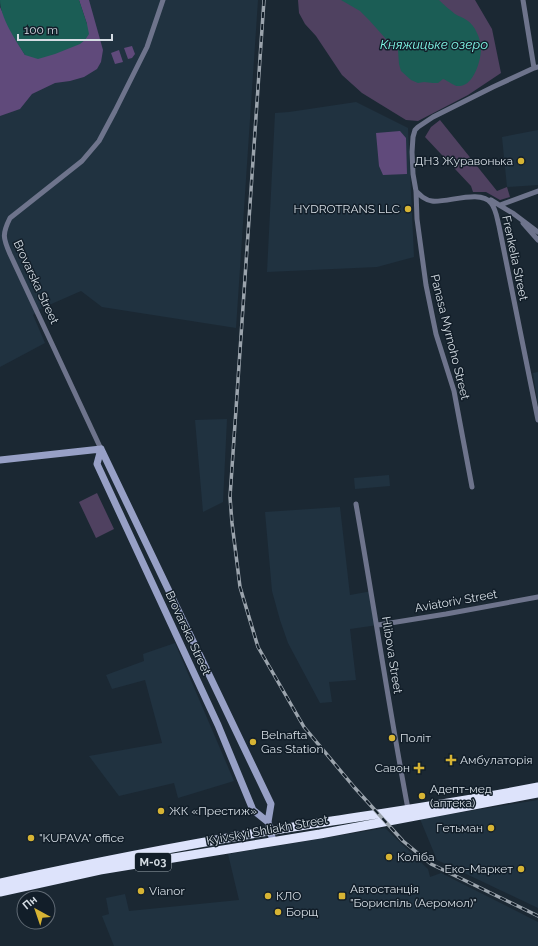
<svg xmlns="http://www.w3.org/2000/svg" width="538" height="946" font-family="Raleway,sans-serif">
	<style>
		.built { fill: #203240 }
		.green { fill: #4f4160 }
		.forest { fill: #604a7b }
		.water { fill: #1b5d55 }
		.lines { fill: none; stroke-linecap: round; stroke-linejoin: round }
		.street { stroke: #6e748c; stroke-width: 5 }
		.secondary { stroke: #97a0c6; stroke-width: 7 }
		.highway { stroke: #dde3fb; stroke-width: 9 }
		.rail-casing { stroke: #9ba4ad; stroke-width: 3.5 }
		.rail { stroke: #121e29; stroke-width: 2; stroke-dasharray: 6; stroke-linecap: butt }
		.poi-dot { fill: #d7b434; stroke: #121e29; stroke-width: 1.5 }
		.labels { text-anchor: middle; stroke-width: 3; stroke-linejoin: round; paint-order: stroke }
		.shield { fill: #121e29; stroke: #9aa4ac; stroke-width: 1 }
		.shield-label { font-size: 11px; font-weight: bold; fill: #d5dde4 }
		.poi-label { font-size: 12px; fill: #d5dde4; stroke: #121e29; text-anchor: start }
		.street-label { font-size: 12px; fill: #d5dde4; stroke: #121e29 }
		.water-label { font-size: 13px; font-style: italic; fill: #82fcea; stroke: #121e29 }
	</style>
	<rect width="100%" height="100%" fill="#1b2833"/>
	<path class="built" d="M 0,0 L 258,0 L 236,328 L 102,307 L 81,291 L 40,309 L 33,315 L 45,343 L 0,367 Z
		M 356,102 L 408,128 L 414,257 L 377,267 L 267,272 L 275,113 L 289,112 Z
		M 538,130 L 538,185 L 507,187 L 502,137 Z
		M 538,372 L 538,404 L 533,373 Z
		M 227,419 L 223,502 L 203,512 L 195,420 Z
		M 389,475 L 390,486 L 355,489 L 354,478 Z
		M 340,507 L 350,595 L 372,591 L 378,625 L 350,629 L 356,680 L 329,682 L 332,702 L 320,703 L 288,643 L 280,620 L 272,591 L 265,512 Z
		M 175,643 L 234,781 L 178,798 L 174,783 L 119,796 L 89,756 L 162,743 L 145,680 L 112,689 L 106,675 L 144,661 L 143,654 Z
		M 538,800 L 538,908 L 437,860 L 420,819 Z
		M 385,828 L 428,869 L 430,877 L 441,873 L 538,922 L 538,946 L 114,946 L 102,916 L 109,914 L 106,898 L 125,894 L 129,911 L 239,900 L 228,854 Z"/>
	<path class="green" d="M 298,0 L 475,0 L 492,29 L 501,73 L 468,95 L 418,121 L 406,120 L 362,93 L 342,75 L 316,36 L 305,24 L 299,13 Z
		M 440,120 L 497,191 L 507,187 L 510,197 L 500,200 L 486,192 L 473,192 L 471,186 L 425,137 L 431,127 Z
		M 97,493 L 114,529 L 96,538 L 79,502 Z"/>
	<path class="forest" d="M 79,0 L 89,0 L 103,50 L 101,62 L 97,69 L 84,77 L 70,81 L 55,83 L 32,94 L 20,109 L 0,116 L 0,7 L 16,40 L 25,55 L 87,24 Z
		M 132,46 L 135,54 L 132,58 L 128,59 L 124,48 Z
		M 119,50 L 123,62 L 115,64 L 111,53 Z
		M 400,131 L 406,138 L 407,174 L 383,175 L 379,166 L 376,133 Z"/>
	<path class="water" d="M 0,0 L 79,0 L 87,24 L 89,34 L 85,40 L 80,44 L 55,54 L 38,59 L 25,55 C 16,41 0,17 0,0 Z
		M 341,0 L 439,0 C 444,5 450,10 455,14 C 464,19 469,19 475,29 C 478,35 481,41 481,49 C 481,60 474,85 460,86 C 454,87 449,81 443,79 L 438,83 L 433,83 L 424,82 L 418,83 L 411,80 L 401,71 L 399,64 L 398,50 L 394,45 L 386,39 L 369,20 L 360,11 Z"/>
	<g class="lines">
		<path class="street" d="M 523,0 L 534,68
			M 416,191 C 421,196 425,200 432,201 C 447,203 481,189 491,203 C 496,209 497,218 499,226 L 538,420
			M 491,200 L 514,214 L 538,232
			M 500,205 L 538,191
			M 523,223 L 538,240
			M 101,449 L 10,254 C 3,238 2,234 10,218 L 82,161 L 99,141 L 115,111 L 147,47 L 163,0
			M 472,487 L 454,391 L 436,334 L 426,285 L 417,219 L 416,191 L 413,174 L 412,152 L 413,137 L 415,130 L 418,127 L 433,117 L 493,87 L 534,68 L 538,67
			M 356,504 C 374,606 389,708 408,809
			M 378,625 L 446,614 L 538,597"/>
		<path class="secondary" d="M 101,449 L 271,804 L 268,822 L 273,841
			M 101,449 L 97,464 L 218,725 L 253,810 L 268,822
			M 0,460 L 101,449"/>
		<path class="highway" d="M 0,883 C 101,861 203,841 306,825 C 383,813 461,802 538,787
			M 0,892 L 100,870 L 320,834 L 538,793"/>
		<defs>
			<path id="rail" d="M 264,0 L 230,497 L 232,523 L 240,587 L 258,647 L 304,727 L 354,787 L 403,841 L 431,864 L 538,916"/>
		</defs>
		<use href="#rail" class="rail-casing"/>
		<use href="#rail" class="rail"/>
	</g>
	<g class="poi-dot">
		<circle cx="521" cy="161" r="4"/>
		<circle cx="408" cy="209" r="4"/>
		<circle cx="392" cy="738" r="4"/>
		<circle cx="253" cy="742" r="4"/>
		<path d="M449 754h4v4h4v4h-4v4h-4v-4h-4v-4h4z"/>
		<path d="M417 762h4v4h4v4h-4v4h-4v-4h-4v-4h4z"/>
		<circle cx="422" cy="796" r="4"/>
		<circle cx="161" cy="811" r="4"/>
		<circle cx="491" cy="828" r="4"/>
		<circle cx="31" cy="838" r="4"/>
		<circle cx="389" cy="857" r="4"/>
		<circle cx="521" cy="869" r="4"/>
		<circle cx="141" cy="891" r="4"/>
		<circle cx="268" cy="896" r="4"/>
		<rect x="338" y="892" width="8" height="8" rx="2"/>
		<circle cx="278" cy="912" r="4"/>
	</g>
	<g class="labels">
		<rect class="shield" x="135" y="853" width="36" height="18" rx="3"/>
		<g class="shield-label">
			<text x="153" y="866">М-03</text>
		</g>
		<g class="poi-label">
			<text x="513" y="165" text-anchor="end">ДНЗ Журавонька</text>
			<text x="400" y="213" text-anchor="end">HYDROTRANS LLC</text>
			<text x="261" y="739">Belnafta<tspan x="261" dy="14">Gas Station</tspan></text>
			<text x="400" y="742">Політ</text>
			<text x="460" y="764">Амбулаторія</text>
			<text x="410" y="772" text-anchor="end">Савон</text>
			<text x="430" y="793">Адепт-мед<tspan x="430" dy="14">(аптека)</tspan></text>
			<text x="169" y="815">ЖК «Престиж»</text>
			<text x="483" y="832" text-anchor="end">Гетьман</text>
			<text x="39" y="842">"KUPAVA" office</text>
			<text x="397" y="861">Коліба</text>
			<text x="513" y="873" text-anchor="end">Еко-Маркет</text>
			<text x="350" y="893">Автостанція<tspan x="350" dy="14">"Бориспіль (Аеромол)"</tspan></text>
			<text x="149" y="895">Vianor</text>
			<text x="276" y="900">КЛО</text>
			<text x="286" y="916">Борщ</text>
		</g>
		<g class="street-label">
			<text transform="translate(515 258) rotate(78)" y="4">Frenkelia Street</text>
			<text transform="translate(36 282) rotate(65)" y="4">Brovarska Street</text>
			<text transform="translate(450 337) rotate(76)" y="4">Panasa Myrnoho Street</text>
			<text transform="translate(456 601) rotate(-10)" y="4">Aviatoriv Street</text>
			<text transform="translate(188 633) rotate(65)" y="4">Brovarska Street</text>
			<text transform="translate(392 655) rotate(81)" y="4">Hlibova Street</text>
			<text transform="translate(267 830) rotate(-10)" y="4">Kyivskyi Shliakh Street</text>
		</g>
		<g class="water-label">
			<text x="434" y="49">Княжицьке озеро</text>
		</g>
	</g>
	<g transform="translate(36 910) rotate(320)"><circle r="19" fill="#121e29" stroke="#606a74"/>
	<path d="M0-3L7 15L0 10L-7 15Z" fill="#d7b434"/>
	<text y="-6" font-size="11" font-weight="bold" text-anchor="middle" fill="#d5dde4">Пн</text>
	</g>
	<path d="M18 34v6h94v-6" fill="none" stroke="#d5dde4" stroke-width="2"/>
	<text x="24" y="34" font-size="12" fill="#d5dde4" stroke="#121e29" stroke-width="3" paint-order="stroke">100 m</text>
</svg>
